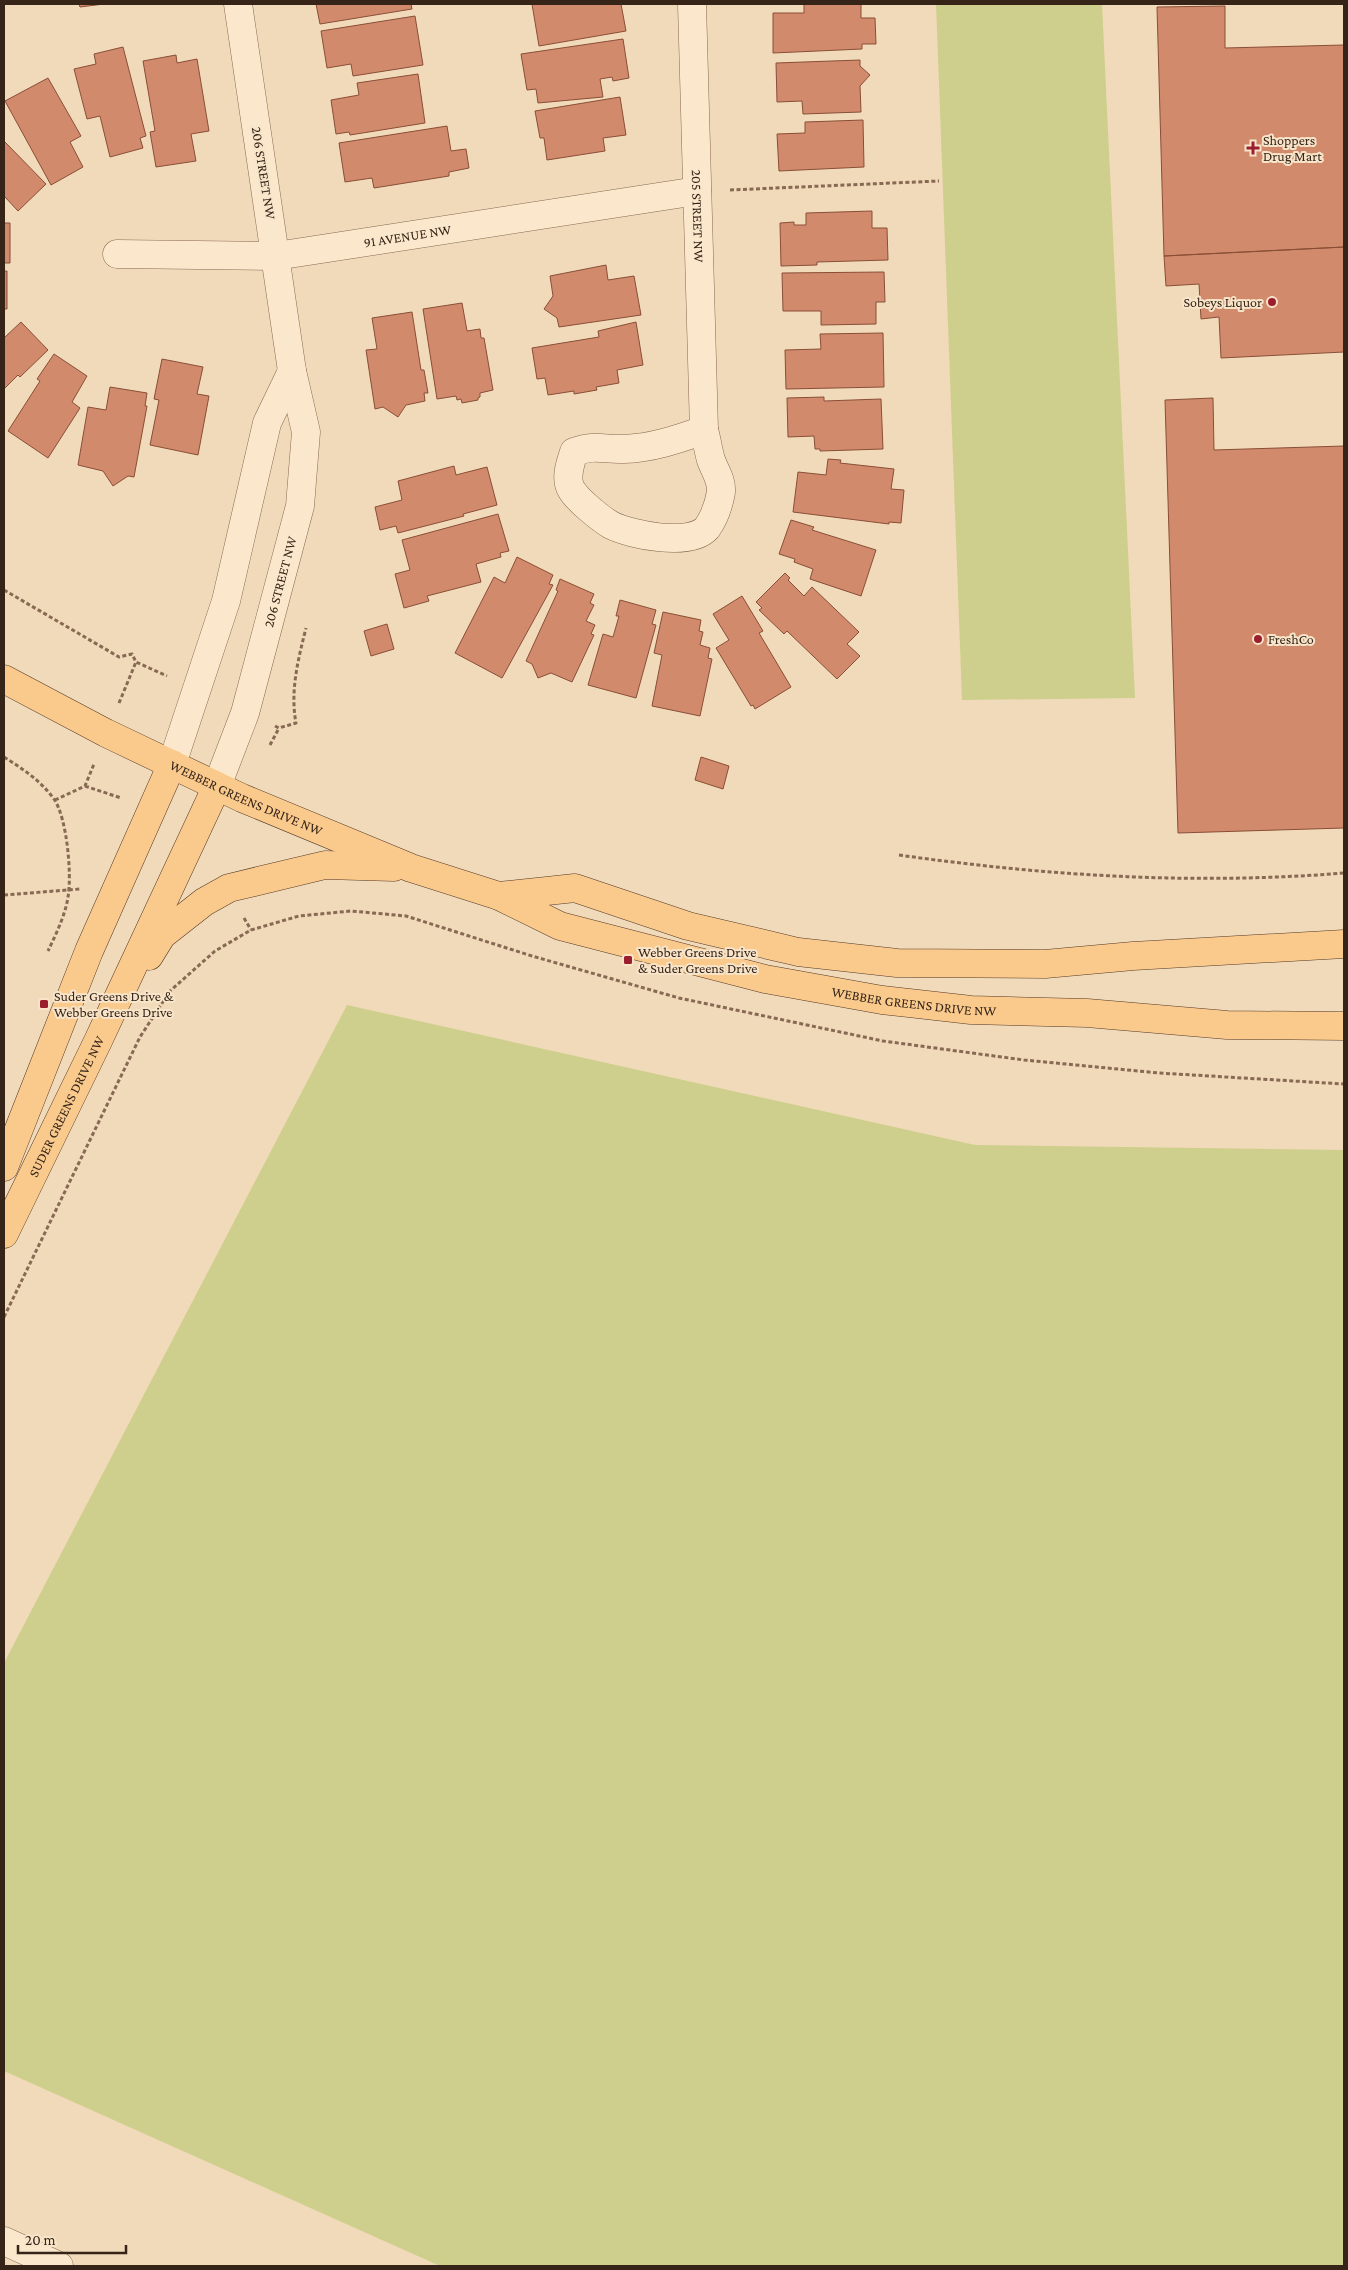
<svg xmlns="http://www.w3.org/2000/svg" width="1348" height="2270" font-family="'Crimson Pro',serif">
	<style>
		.green { fill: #cfcf8d }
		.building { fill: #d28a6c; stroke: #894e37 }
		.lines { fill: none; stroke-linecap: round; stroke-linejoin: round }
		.minor-casing { stroke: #886953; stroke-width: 29 }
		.major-casing { stroke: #553828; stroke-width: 29 }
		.path { stroke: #886953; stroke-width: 3; stroke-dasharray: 4 2.5; stroke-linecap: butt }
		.minor { stroke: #fbe8cc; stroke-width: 28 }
		.major { stroke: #f9ca8c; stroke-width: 28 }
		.poi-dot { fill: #9b1e2e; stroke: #f8e5c9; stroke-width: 2 }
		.labels { text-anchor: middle; stroke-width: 4; stroke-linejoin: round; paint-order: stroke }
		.poi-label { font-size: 14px; fill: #362419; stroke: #f8e5c9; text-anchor: start }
		.street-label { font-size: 14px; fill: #362419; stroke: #f8e5c9 }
	</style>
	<rect width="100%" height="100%" fill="#f1dab9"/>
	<path class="green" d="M 936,4 L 1102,4 L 1135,698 L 962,700 Z
		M 347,1005 L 975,1145 L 1344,1150 L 1344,2266 L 440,2266 L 4,2071 L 4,1663 Z"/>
	<path class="building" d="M 79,4 L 104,4 L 80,7 Z
		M 316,4 L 411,4 L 412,9 L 320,24 Z
		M 532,4 L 621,4 L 626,31 L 539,46 Z
		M 804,4 L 861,4 L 861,18 L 875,18 L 876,44 L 862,44 L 862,49 L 773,53 L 773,13 L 804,13 Z
		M 1225,6 L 1225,48 L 1344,45 L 1344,247 L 1164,256 L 1157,7 Z
		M 415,16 L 423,65 L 353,76 L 351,64 L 327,68 L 321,31 Z
		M 623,39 L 629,78 L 613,81 L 612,77 L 600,79 L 603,97 L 538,103 L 536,89 L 527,90 L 521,54 Z
		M 123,47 L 146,136 L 140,138 L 143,148 L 110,157 L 100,116 L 87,119 L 74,69 L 96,64 L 94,54 Z
		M 176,55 L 177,63 L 197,59 L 209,131 L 191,134 L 196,161 L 156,167 L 150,132 L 155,131 L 143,61 Z
		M 860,60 L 860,66 L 870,75 L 860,86 L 861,112 L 803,114 L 802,101 L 777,102 L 776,63 Z
		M 418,74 L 425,123 L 350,135 L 349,132 L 336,134 L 331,100 L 359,95 L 357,83 Z
		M 48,78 L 81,136 L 70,142 L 83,167 L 51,185 L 5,101 Z
		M 620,97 L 626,135 L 603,138 L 605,151 L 547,160 L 544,138 L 540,138 L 535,111 Z
		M 863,120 L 864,167 L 779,171 L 777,134 L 805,133 L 805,122 Z
		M 447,126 L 451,151 L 466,149 L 469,168 L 449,172 L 449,176 L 374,188 L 372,178 L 345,182 L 339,143 Z
		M 4,141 L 46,184 L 18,211 L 4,196 Z
		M 872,211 L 872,228 L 887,228 L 888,260 L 817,262 L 817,265 L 781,266 L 780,223 L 794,222 L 794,225 L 806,225 L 806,213 Z
		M 4,223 L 10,223 L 10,263 L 4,263 Z
		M 1344,247 L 1344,352 L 1221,358 L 1219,317 L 1201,319 L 1199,284 L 1166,286 L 1164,256 Z
		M 606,265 L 608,280 L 634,276 L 641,315 L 559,327 L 557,318 L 544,309 L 553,296 L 550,276 Z
		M 4,271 L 7,271 L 7,309 L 4,309 Z
		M 884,272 L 885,302 L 876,302 L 876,324 L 821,325 L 821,311 L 783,311 L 782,273 Z
		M 462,303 L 467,331 L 480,329 L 481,338 L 484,338 L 493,390 L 480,393 L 480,397 L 478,398 L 478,400 L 462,403 L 461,399 L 457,400 L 456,396 L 437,399 L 423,309 Z
		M 412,312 L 421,370 L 424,370 L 428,393 L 424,393 L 425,401 L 406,405 L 398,417 L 383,407 L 375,409 L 366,350 L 377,349 L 372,318 Z
		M 21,322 L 48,350 L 20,377 L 18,375 L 4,389 L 4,338 Z
		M 636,322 L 643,365 L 617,370 L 619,383 L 596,387 L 597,390 L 574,394 L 574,391 L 548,395 L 545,378 L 537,379 L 532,348 L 599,337 L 598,331 Z
		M 883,333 L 884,387 L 786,389 L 785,350 L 821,349 L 820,334 Z
		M 54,354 L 87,376 L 72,402 L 80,408 L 48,458 L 8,431 L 40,381 L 37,379 Z
		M 162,359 L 203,367 L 197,394 L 209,396 L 198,455 L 150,445 L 159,400 L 154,399 Z
		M 110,387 L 147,393 L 145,406 L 147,406 L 134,477 L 128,476 L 113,486 L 103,471 L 78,465 L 88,407 L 106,410 Z
		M 824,397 L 824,401 L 881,399 L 883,449 L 820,451 L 820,449 L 815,449 L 814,436 L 788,437 L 787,398 Z
		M 1213,398 L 1214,450 L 1344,446 L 1344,828 L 1178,833 L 1165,400 Z
		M 828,459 L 841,460 L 840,463 L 894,469 L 891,489 L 904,490 L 901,523 L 889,522 L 889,524 L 793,512 L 798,472 L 826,475 Z
		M 454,466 L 456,475 L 487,467 L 497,505 L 463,514 L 464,516 L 398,533 L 396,526 L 380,530 L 375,507 L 402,500 L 398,481 Z
		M 498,514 L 509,551 L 500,553 L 501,557 L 476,564 L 481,582 L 427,596 L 429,601 L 404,608 L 395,574 L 410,570 L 402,540 Z
		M 791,520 L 814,527 L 812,530 L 876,550 L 861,596 L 810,579 L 813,569 L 794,562 L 795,559 L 779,554 Z
		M 517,557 L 553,575 L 549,584 L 553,585 L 502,678 L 455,653 L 494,577 L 505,583 Z
		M 785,573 L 790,578 L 788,580 L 804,596 L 812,587 L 859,632 L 847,644 L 860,656 L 837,679 L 787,631 L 784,634 L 759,610 L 762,608 L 756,602 Z
		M 560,579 L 594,594 L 590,603 L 594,605 L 586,621 L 595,625 L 591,634 L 594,635 L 572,682 L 551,673 L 538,678 L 532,664 L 526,661 L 558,591 L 556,590 Z
		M 742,596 L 763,631 L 759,633 L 791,687 L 755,709 L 753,705 L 751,706 L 716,648 L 729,640 L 713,614 Z
		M 620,600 L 656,610 L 652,624 L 656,625 L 636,698 L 588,685 L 603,634 L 613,637 L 619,616 L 616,616 Z
		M 663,612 L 701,620 L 699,631 L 703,632 L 700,645 L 710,648 L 708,658 L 712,659 L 700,716 L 652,706 L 662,655 L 654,653 Z
		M 387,624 L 394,649 L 371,656 L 364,631 Z
		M 701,757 L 729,766 L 723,789 L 695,780 Z"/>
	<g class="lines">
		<defs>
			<g id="minor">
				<path id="s1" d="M 692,4 L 704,430"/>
				<path id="s2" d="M 117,254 L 276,256 L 697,191"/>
				<path d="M 704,430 C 707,440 708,450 711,460 C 715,471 722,480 721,492 C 719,504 714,518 707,528 C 690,547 631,535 611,525 C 601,519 577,500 571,489 C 565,478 570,464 574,452 C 596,444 604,450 624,449 C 653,448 678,439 704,430 Z"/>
				<path d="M 172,764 L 226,601 L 267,423 L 292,371"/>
				<path id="s3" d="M 217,786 L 245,713 L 300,506 L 306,432 L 292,371 L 238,4"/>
				<path d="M 4,2241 L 59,2266"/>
			</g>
			<g id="major">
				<path id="s4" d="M 4,679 L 106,733 L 242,798 L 411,868 L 499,896 L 560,926 L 765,979 L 882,1000 L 971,1010 L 1087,1013 L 1227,1025 L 1344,1026"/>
				<path d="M 499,896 L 575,888 L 688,926 L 798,952 L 897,963 L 1045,964 L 1133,956 L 1344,944"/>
				<path d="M 149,956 L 162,935 L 204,902 L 229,888 L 325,865 L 394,867"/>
				<path d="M 4,1167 L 89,951 L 172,764"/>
				<path id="s5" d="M 4,1234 L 98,1041 L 217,786"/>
			</g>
		</defs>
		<use href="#minor" class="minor-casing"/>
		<use href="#major" class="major-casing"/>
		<path class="path" d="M 730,190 L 939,181
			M 4,590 L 119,657 L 132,654 L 136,662 L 167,676
			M 119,703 L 136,662
			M 275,726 L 279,728 L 296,723 C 290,691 298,660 306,628
			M 270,745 L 279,728
			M 4,757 C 23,769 40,780 54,799 C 67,818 72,874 68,897 C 65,916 56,934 48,951
			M 85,786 L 121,798
			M 55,800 L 85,786 L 94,764
			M 899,855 C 1047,876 1195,885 1344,873
			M 4,895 L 80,889
			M 244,918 L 251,930
			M 4,1317 L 140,1037 L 170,991 L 215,951 L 251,930 L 299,916 L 351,911 L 406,916 L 532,956 L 679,998 L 883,1041 L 1024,1060 L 1159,1073 L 1344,1084"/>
		<use href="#minor" class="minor"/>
		<use href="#major" class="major"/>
	</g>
	<g class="poi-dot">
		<path d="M1250.5 140.5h5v5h5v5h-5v5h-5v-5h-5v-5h5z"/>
		<circle cx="1272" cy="302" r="5"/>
		<circle cx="1258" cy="639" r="5"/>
		<rect x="623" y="955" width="10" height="10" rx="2.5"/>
		<rect x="39" y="999" width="10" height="10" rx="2.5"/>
	</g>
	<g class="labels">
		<g class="poi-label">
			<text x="1263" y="145">Shoppers<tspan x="1263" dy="16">Drug Mart</tspan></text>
			<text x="1262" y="307" text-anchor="end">Sobeys Liquor</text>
			<text x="1268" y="644">FreshCo</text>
			<text x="638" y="957">Webber Greens Drive<tspan x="638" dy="16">&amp; Suder Greens Drive</tspan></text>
			<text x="54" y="1001">Suder Greens Drive &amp;<tspan x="54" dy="16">Webber Greens Drive</tspan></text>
		</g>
		<g class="street-label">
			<text transform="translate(264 173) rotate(81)" y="5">206 STREET NW</text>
			<text dy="5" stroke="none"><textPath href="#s1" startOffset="212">205 STREET NW</textPath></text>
			<text dy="5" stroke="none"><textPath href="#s2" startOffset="292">91 AVENUE NW</textPath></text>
			<text dy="5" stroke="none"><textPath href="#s3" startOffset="214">206 STREET NW</textPath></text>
			<text dy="5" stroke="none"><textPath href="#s4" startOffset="270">WEBBER GREENS DRIVE NW</textPath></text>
			<text dy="5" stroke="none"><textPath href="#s4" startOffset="972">WEBBER GREENS DRIVE NW</textPath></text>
			<text dy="5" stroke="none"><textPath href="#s5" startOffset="142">SUDER GREENS DRIVE NW</textPath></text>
		</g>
	</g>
	<rect width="1348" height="2270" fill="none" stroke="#362419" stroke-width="10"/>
	<path d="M18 2245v8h108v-8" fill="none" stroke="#362419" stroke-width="2.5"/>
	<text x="25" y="2245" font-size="15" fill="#362419" stroke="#f8e5c9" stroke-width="4" paint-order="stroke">20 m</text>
</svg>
